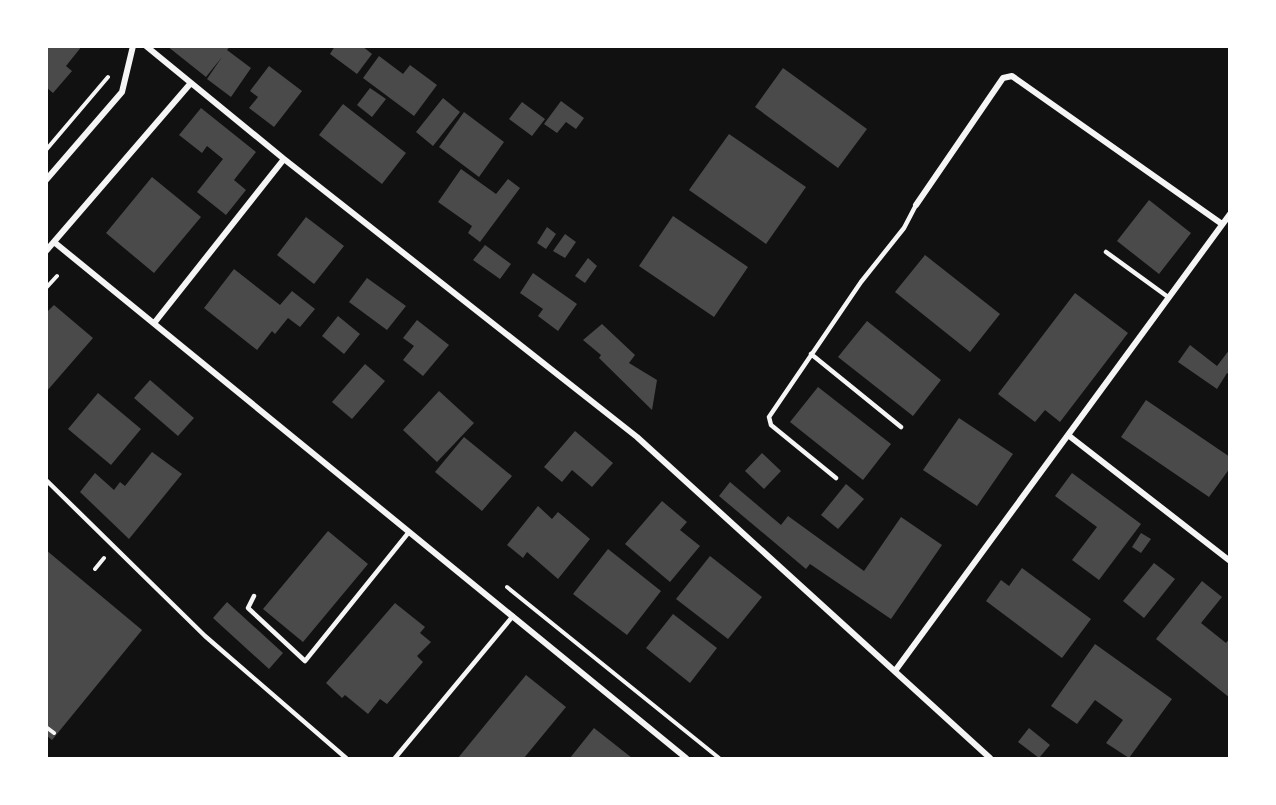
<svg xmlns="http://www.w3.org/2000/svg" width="1276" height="805" font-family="Helvetica,sans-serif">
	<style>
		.building { fill: #4a4a4a }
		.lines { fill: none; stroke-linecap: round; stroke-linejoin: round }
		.path { stroke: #f5f5f5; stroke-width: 4 }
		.service { stroke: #f5f5f5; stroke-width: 4.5 }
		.minor { stroke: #f5f5f5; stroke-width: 6 }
	</style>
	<rect width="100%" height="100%" fill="#111"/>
	<path class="building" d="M 46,46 L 82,46 L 66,66 L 72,71 L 53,93 L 46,87 Z
		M 167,46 L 230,46 L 227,50 L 251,68 L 231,97 L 207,79 L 222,57 L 206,77 Z
		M 335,46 L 362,46 L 372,54 L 357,74 L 330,54 Z
		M 379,56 L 403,74 L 410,65 L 437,85 L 414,116 L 363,78 Z
		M 269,66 L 302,91 L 274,127 L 249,108 L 258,97 L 250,91 Z
		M 783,68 L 867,129 L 838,168 L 755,107 Z
		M 370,88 L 386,99 L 372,117 L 357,105 Z
		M 443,98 L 460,112 L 433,146 L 416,132 Z
		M 561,101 L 584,118 L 576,129 L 566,122 L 557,133 L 544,124 Z
		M 522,102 L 545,119 L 532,136 L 509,119 Z
		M 343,104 L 406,153 L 382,184 L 319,135 Z
		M 201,108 L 256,152 L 234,180 L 246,190 L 226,215 L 197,192 L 223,159 L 207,146 L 202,153 L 179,135 Z
		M 464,112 L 504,142 L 479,177 L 439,147 Z
		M 729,134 L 806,187 L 766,244 L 689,190 Z
		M 461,169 L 496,194 L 508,179 L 520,188 L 480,242 L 468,233 L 472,226 L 438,202 Z
		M 152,177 L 201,217 L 154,273 L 106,233 Z
		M 1149,200 L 1191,233 L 1159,274 L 1117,241 Z
		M 673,216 L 748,267 L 714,317 L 639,266 Z
		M 306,217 L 344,246 L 314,284 L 277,255 Z
		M 547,227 L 556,234 L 546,249 L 537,243 Z
		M 565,234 L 576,242 L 565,258 L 553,251 Z
		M 485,245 L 511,264 L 500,279 L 473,260 Z
		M 925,255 L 1000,314 L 970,352 L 895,292 Z
		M 588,258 L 597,266 L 585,283 L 575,276 Z
		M 234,269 L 280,305 L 292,291 L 315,309 L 300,327 L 288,318 L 275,334 L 272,331 L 257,350 L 204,308 Z
		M 533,273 L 577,304 L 558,331 L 538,316 L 543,309 L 520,293 Z
		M 367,278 L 406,306 L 387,330 L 349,302 Z
		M 1075,293 L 1128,333 L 1060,422 L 1045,410 L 1035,422 L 998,394 Z
		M 54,305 L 93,338 L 46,392 L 46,313 Z
		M 338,316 L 360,334 L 344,354 L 322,336 Z
		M 417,320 L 449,345 L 423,376 L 403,360 L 414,346 L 403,338 Z
		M 867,321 L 941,380 L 913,416 L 838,357 Z
		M 602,324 L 635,355 L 629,363 L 657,380 L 652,410 L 599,358 L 601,355 L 583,340 Z
		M 1190,345 L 1217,366 L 1230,349 L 1230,375 L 1227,373 L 1217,389 L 1178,362 Z
		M 365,364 L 385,381 L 352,419 L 332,402 Z
		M 150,380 L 194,418 L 178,436 L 134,398 Z
		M 818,387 L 891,444 L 863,480 L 790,422 Z
		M 439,391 L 474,423 L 437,462 L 403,430 Z
		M 98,393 L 141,429 L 111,465 L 68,429 Z
		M 1146,400 L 1230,457 L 1230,468 L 1209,497 L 1121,437 Z
		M 959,418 L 1013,454 L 977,506 L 923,470 Z
		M 575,431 L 613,463 L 592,487 L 572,470 L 562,482 L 544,467 Z
		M 464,437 L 512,476 L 482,511 L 435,472 Z
		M 152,452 L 182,474 L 129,539 L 80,492 L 95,473 L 114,490 L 120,482 L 125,486 Z
		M 762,453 L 781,471 L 764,489 L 745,471 Z
		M 1072,473 L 1141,524 L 1099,580 L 1072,560 L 1097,527 L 1055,496 Z
		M 730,482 L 781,525 L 788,516 L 864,571 L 901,517 L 942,545 L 891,619 L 810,564 L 806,569 L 719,496 Z
		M 846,484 L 864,499 L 838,529 L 821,515 Z
		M 662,501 L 687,522 L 680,530 L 700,546 L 670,582 L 625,544 Z
		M 538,506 L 552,519 L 558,512 L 590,539 L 558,579 L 527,552 L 523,558 L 507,545 Z
		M 328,531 L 368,564 L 303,642 L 263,609 Z
		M 1141,533 L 1151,539 L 1141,553 L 1132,547 Z
		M 608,549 L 661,591 L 627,635 L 573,594 Z
		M 46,550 L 142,630 L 52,740 L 46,735 Z
		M 710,556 L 762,597 L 728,639 L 676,599 Z
		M 1154,563 L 1175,579 L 1144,618 L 1123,601 Z
		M 1022,568 L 1091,619 L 1062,658 L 986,601 L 1001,580 L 1009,586 Z
		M 1202,581 L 1222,597 L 1201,623 L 1226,643 L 1230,638 L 1230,698 L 1156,639 Z
		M 227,602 L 283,653 L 269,669 L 213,618 Z
		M 395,603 L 425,627 L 420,633 L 431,642 L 417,656 L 423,662 L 387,704 L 380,699 L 368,714 L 345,695 L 342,698 L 326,683 Z
		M 673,614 L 717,648 L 690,683 L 646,648 Z
		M 1095,644 L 1172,699 L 1129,758 L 1106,743 L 1123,720 L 1095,700 L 1077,724 L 1051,706 Z
		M 526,675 L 566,707 L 524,758 L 458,758 Z
		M 594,728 L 632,758 L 570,758 Z
		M 1029,728 L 1050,745 L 1039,758 L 1018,742 Z"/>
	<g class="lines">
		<path class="path" d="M 46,150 L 108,77
			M 46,288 L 57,276
			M 95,569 L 104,558
			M 507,587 L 719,758
			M 46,727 L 54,733"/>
		<path class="service" d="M 1106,252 L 1168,297
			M 811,354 L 901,427
			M 836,478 L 771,425 L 769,417 L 861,282 L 904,228 L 916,205
			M 46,480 L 205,636 L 346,758
			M 254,596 L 248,608 L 305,661 L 409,532
			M 395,758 L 513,616"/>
		<path class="minor" d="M 146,46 L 284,159 L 637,437 L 990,758
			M 46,180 L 122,92 L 133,46
			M 916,205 L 1003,78 L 1012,76 L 1222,224
			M 54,242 L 686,758
			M 46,251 L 190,84
			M 155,322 L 284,159
			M 1068,435 L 1230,561
			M 895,671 L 1230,214"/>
	</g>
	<rect width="1276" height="805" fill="none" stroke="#ffffff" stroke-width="96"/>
</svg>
